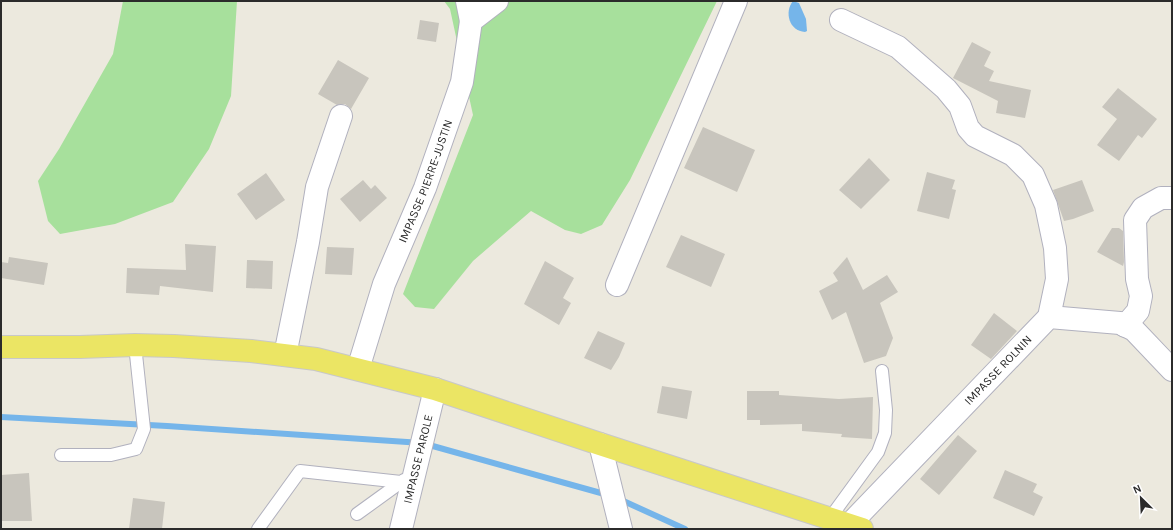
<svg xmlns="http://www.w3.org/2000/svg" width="1173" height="530" font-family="Karla,sans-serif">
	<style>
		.green { fill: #a7e09c }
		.water { fill: #75b5ea }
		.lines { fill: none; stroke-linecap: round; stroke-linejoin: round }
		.stream { stroke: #75b5ea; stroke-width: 6 }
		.building { fill: #c8c5bd }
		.lane-casing { stroke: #b1b1be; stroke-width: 14 }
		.street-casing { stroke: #b1b1be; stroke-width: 24 }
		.primary-casing { stroke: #c8c8c8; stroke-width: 24 }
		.lane { stroke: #fff; stroke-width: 12 }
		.street { stroke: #fff; stroke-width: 22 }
		.primary { stroke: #ebe564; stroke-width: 22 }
		.labels { text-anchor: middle; stroke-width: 3; stroke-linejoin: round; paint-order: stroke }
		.street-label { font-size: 12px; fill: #2b2b2b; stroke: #fff }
	</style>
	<rect width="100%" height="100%" fill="#ece9de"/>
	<path class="green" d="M 123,1 L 237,1 L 231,96 L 209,149 L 173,202 L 115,224 L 60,234 L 48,221 L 38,181 L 59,149 L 113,54 Z
		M 444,1 L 717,1 L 630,180 L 602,225 L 581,234 L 565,230 L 531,211 L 473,261 L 434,309 L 415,307 L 403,294 L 473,115 L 450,9 Z"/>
	<path class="water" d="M 793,1 L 799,3 L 806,19 L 807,31 L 805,32 C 789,31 784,12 793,1 Z"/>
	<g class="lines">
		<path class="stream" d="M 1,417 L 167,426 L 422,443 L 608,495
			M 619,499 L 685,529"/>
	</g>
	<path class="building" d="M 420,20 L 439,23 L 436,42 L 417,39 Z
		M 972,42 L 991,52 L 984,66 L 994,71 L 989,81 L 1031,90 L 1025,118 L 996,113 L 998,101 L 953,78 Z
		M 338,60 L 369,78 L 351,109 L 345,104 L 337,105 L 318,94 Z
		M 1118,88 L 1157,119 L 1142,138 L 1138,135 L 1119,161 L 1097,145 L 1117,119 L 1102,107 Z
		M 703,127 L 755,150 L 737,192 L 684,168 Z
		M 869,158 L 890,180 L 861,209 L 839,190 Z
		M 927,172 L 955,180 L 952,189 L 956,190 L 949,219 L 917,211 Z
		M 266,173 L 285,200 L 256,220 L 237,194 Z
		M 363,180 L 371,189 L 375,185 L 387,198 L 360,222 L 340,199 Z
		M 1082,180 L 1094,211 L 1073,219 L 1064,221 L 1053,190 Z
		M 1112,228 L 1119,228 L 1123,231 L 1124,262 L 1123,266 L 1097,252 Z
		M 681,235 L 725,254 L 711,287 L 666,267 Z
		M 185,244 L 216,246 L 213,292 L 160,286 L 159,295 L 126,293 L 127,268 L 186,270 Z
		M 327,247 L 354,248 L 352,275 L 325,274 Z
		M 9,257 L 48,263 L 44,285 L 1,278 L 1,262 L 8,263 Z
		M 847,257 L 863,290 L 887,275 L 898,292 L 880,303 L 893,338 L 886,356 L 864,363 L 846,312 L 832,320 L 819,291 L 838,281 L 833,273 Z
		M 247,260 L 273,261 L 272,289 L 246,288 Z
		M 545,261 L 574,278 L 563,298 L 571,303 L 559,325 L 524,304 Z
		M 994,313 L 1017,331 L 991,359 L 971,345 Z
		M 598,331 L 625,343 L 619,357 L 611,370 L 584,358 Z
		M 662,386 L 692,391 L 687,419 L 657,413 Z
		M 747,391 L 779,391 L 779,395 L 839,399 L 873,397 L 872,439 L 841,437 L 842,434 L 802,431 L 802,424 L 760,425 L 760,420 L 747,420 Z
		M 958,435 L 977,451 L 939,495 L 920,479 Z
		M 1005,470 L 1037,484 L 1033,492 L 1043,497 L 1034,516 L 993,498 Z
		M 29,473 L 32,521 L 1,521 L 1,475 Z
		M 133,498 L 165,502 L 162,529 L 129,529 Z"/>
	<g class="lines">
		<defs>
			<path id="lane" d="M 61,455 L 111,455 L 136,449 L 144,429 L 135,345
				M 357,514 L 404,480
				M 830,518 L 878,452 L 885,433 L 886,410 L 882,371
				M 258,529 L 300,471 L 401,482"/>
			<g id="street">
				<path d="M 467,1 L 471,21"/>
				<path d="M 841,20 L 898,47 L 946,89 L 960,106 L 968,128 L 975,136 L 1013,155 L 1033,175 L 1046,205 L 1055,248 L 1057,279 L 1049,317"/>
				<path d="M 617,285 L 736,1"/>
				<path d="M 1125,326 L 1138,311 L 1141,296 L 1137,279 L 1135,220 L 1143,208 L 1161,198 L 1172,198"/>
				<path d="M 285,355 L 308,242 L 317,187 L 341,116"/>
				<path id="s1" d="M 358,369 L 384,284 L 425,188 L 462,82 L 471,21 L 497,1"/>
				<path d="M 600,444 L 621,529"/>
				<path id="s2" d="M 849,525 L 1049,317 L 1120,323 L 1134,330 L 1172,370"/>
				<path id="s3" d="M 401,529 L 435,389"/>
			</g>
			<path id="primary" d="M 1,347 L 80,347 L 135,345 L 174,346 L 251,351 L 316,359 L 435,389 L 600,444 L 862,529"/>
		</defs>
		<use href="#lane" class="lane-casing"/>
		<use href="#street" class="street-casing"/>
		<use href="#primary" class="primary-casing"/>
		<use href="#lane" class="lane"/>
		<use href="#street" class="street"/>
		<use href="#primary" class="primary"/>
	</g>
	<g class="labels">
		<g class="street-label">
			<text dy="4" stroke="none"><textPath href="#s1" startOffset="200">IMPASSE PIERRE-JUSTIN</textPath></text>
			<text dy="4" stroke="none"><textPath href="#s2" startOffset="215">IMPASSE ROLNIN</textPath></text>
			<text dy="4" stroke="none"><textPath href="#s3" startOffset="72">IMPASSE PAROLE</textPath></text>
		</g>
	</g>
	<rect width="1173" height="530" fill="none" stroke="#2b2b2b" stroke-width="4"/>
	<g transform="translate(1141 498) rotate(336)" stroke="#ffffff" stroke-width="3" paint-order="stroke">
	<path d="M0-3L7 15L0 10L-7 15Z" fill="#2b2b2b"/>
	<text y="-6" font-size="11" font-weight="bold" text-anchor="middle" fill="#2b2b2b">N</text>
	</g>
</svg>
